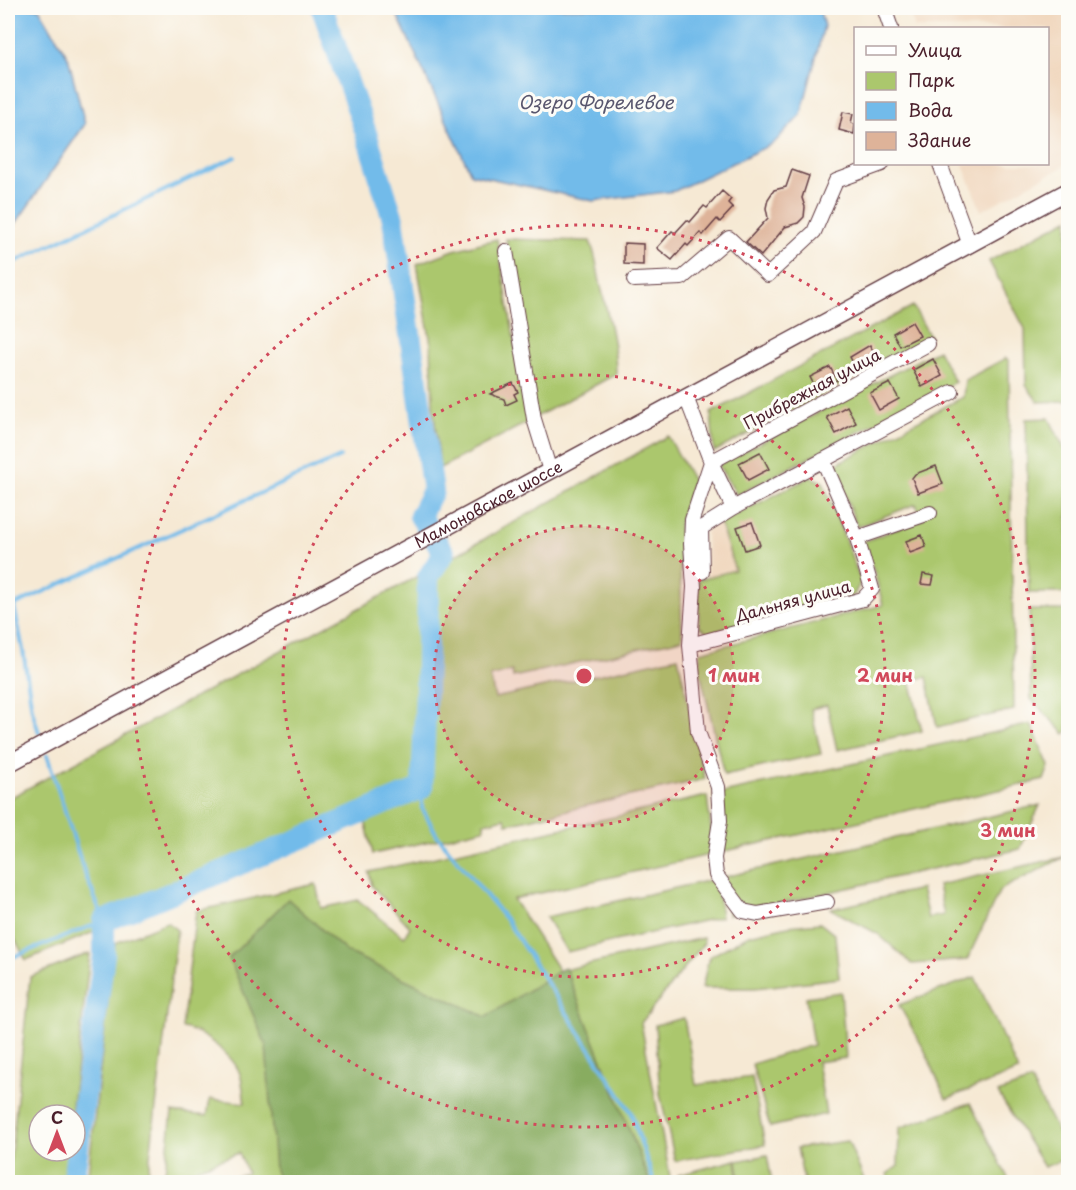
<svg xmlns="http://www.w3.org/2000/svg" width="1076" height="1190" font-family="'Playpen Sans',sans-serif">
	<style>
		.built { fill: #f0d6bc }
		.green { fill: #abc76d; stroke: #7a734c; stroke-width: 1.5 }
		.forest { fill: #88ac60; stroke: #696646; stroke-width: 1.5 }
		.water { fill: #72bbea; stroke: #5e6d8a; stroke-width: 1.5 }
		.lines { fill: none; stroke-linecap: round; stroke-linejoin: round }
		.stream { stroke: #72bbea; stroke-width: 4 }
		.river { stroke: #72bbea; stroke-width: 22 }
		.building { fill: #deb399 }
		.minor-casing { stroke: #643d44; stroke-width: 16 }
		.major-casing { stroke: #643d44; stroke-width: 19 }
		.minor { stroke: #fff; stroke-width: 14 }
		.major { stroke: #fff; stroke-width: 16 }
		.ring { fill: none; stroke: #d1495b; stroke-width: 3; stroke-dasharray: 3 6 }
		.labels { text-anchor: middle; stroke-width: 6; stroke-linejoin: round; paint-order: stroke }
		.street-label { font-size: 16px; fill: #4a1f2b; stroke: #fdfcf7 }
		.water-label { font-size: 18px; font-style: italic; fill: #58566e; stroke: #fdfcf7 }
		.centre { fill: #d1495b; stroke: #fdfcf7; stroke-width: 3 }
		.ring-label { font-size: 18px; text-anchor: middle; font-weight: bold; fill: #d1495b; stroke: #fdfcf7; stroke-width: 6; stroke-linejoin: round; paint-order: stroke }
	</style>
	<rect width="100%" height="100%" fill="#fdfcf7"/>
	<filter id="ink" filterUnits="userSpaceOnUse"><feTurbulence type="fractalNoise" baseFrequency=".0167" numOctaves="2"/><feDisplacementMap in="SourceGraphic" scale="12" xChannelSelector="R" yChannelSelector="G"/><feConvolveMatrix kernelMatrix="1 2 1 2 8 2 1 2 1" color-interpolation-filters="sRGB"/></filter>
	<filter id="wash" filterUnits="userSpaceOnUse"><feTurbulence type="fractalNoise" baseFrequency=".008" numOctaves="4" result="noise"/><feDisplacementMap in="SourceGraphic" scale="24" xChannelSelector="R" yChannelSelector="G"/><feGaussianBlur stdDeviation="1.35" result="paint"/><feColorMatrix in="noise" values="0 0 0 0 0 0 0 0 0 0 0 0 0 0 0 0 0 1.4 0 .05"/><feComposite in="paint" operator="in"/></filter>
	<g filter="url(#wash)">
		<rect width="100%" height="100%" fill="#f6e9d4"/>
		<path class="built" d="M 908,8 L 1068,8 L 1068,164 L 981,211 L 963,164 L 1048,164 L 1048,28 L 915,28 Z
			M 720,523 L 736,570 L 707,578 L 706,531 Z"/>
		<path class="green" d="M 1068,219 L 1068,401 L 1038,402 L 1026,385 L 1025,329 L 989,261 Z
			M 497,239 L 528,422 L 440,468 L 433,404 L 431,344 L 417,264 L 454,250 Z
			M 506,239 L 590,241 C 596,255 597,268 600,282 C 607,313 616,343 616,374 L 536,417 Z
			M 913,306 L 930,337 L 714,452 L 711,413 Z
			M 938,350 L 955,382 L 737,495 L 718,465 Z
			M 1006,358 L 1009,361 L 1014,710 L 937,727 L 927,677 L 910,680 L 922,731 L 837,750 L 827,705 L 811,709 L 821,754 L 724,775 L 700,671 L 700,652 L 883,605 L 875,574 L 863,542 L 922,519 L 916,504 L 857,527 L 834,465 L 963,397 L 965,380 Z
			M 1049,418 L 1068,456 L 1068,593 L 1029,593 L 1026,419 Z
			M 668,436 L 693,481 L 679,524 L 682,639 L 513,677 L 512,671 L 490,677 L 495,698 L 678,657 L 705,779 L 507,824 L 505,818 L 484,823 L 484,829 L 373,854 L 365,820 L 26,960 L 8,926 L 8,799 L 429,570 Z
			M 810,477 L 823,482 L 861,581 L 854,595 L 708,633 L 699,626 L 698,580 L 735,570 L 720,523 Z
			M 1029,610 L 1068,610 L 1068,731 L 1065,734 L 1031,699 Z
			M 1031,724 L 1049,766 L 1044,780 L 721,852 L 714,795 Z
			M 707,796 L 714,854 L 513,899 L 559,971 L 703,938 L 704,943 L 641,1023 L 671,1182 L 221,1182 L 247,1173 L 239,1153 L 164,1180 L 172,1112 L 207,1116 L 210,1099 L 245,1103 C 243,1093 243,1083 240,1074 C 234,1056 201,1030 182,1028 L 196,911 L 316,884 L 321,908 L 358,900 L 404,937 L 410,927 L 372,886 L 369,872 Z
			M 1040,805 L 1020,849 L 728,915 L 724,877 Z
			M 1068,850 L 1068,855 L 1000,890 L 967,960 L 912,964 L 878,934 L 831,909 L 921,889 L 928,918 L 944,915 L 938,885 L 1064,857 Z
			M 716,879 L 721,917 L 567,952 L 546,917 Z
			M 167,922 L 177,930 L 147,1182 L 87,1182 L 115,943 Z
			M 820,923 L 835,935 L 839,978 L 755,988 L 702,988 L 709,957 L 749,935 L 788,926 Z
			M 90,953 L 71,1115 L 39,1115 L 39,1151 L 67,1151 L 63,1182 L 8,1182 L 30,977 Z
			M 975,977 L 1018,1071 L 946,1099 L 925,1051 L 899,1005 Z
			M 841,992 L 846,1058 L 817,1062 L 826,1114 L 770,1127 L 752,1064 L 813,1045 L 806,997 Z
			M 684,1018 L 696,1085 L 752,1077 L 765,1145 L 675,1161 L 660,1094 L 655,1025 Z
			M 1031,1081 L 1068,1152 L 1068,1158 L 1044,1167 L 998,1093 Z
			M 970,1103 L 1010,1182 L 891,1182 L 887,1174 L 898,1166 L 899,1128 Z
			M 848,1141 L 865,1182 L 804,1182 L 797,1148 Z
			M 767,1155 L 772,1182 L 740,1182 L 737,1161 Z
			M 736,1160 L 739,1182 L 680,1182 L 678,1175 Z"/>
		<path class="forest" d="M 288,899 L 347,952 L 486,1017 L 565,967 L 650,1182 L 280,1182 L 275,1170 L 266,1045 L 229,958 Z"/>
		<path class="water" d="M 8,8 L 39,8 L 68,57 L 85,124 L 12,229 L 8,232 Z
			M 394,8 L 819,8 L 824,26 L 801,115 L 774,143 L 675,191 L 593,201 L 471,174 Z"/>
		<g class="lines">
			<path class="stream" d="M 8,265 L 235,157
				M 8,577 L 23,650 L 32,710 L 39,733
				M 8,608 L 340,457
				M 422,788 L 422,808 L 437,835 L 507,921 L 631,1112 L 654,1182
				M 8,959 L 104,921 L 84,871 L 47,755"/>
			<path class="river" d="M 73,1182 L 104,955 L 104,921 L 422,788 L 427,665 L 428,577 L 444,553 L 420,516 L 433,491 L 393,219 L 366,133 L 322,8"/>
		</g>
		<g id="blocks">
			<path class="building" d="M 843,112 L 853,114 L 851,123 L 855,124 L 854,134 L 839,130 Z
				M 792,170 L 809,176 L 802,198 L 805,207 L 804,217 L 798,223 L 785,227 L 761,256 L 746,242 L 768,218 L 766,208 L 768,199 L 774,190 L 786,187 Z
				M 722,191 L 731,199 L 728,203 L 733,208 L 720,222 L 717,219 L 703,235 L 700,233 L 688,246 L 686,244 L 672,260 L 657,248 L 672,231 L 675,233 L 687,220 L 690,222 L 704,206 L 707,208 Z
				M 624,243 L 643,244 L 643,265 L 624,264 Z
				M 912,322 L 920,336 L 900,346 L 893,333 Z
				M 870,345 L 877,359 L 857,370 L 850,357 Z
				M 933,359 L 942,376 L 922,387 L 913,370 Z
				M 830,367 L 837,380 L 817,391 L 810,377 Z
				M 513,383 L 518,392 L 514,394 L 517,400 L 506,405 L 504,399 L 490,394 Z
				M 890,383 L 899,399 L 879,410 L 870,393 Z
				M 847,406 L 856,423 L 836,434 L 827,417 Z
				M 760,452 L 769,469 L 748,480 L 739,463 Z
				M 936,466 L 943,484 L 918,493 L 912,478 L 915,474 Z
				M 752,522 L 760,545 L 745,550 L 737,527 Z
				M 922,535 L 926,547 L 910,553 L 906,541 Z
				M 923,574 L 934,576 L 932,585 L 921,584 Z"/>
		</g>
	</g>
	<g filter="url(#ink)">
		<use href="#blocks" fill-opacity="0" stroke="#643d44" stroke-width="1.5"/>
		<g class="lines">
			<defs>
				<path id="minor" d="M 884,8 L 891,28
					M 940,164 L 970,245
					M 506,251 L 534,419 L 550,471
					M 634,280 L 682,278 L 729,238 L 768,275 L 814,232 L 836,181 L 882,164
					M 686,397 L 711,462 L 733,508
					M 857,538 L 930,513
					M 702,572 L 701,528 L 733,508 L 952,392
					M 690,645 L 863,599 L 872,589 L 857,538 L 823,460
					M 827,902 L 758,914 L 743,911 L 716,875 L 714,858 L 720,821 L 718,787 L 698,732 L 690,645 L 694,587 L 691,544 L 692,520 L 711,462 L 928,344"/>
				<g id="major">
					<path id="s1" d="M 8,764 L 1068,191"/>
				</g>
			</defs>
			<use href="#minor" class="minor-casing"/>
			<use href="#major" class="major-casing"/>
			<use href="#minor" class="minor"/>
			<use href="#major" class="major"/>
		</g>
	</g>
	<circle cx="584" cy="676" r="150" fill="#d1495b" fill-opacity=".12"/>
	<g class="ring">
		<circle cx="584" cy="676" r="150"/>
		<circle cx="584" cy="676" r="301"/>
		<circle cx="584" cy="676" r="451"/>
	</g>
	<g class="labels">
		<g class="street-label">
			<text transform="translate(812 389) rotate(-28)" y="6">Прибрежная улица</text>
			<text dy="6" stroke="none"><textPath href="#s1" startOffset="546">Мамоновское шоссе</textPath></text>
			<text transform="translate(793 601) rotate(-15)" y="6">Дальняя улица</text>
		</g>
		<g class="water-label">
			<text x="596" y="109">Озеро Форелевое</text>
		</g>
	</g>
	<circle cx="584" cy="676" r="9" class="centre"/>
	<g class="ring-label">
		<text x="734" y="682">1 мин</text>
		<text x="885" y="682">2 мин</text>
		<text x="1008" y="837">3 мин</text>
	</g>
	<rect width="1076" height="1190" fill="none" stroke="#fdfcf7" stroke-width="30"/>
	<rect x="854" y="27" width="195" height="138" fill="#fdfcf7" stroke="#b5a4a5" stroke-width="1.5"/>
	<rect x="866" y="46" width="30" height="9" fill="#ffffff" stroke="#b5a4a5" stroke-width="1.5"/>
	<text x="908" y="57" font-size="18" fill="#4a1f2b">Улица</text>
	<rect x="866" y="72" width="30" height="18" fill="#abc76d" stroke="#b5a4a5" stroke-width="1.5"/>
	<text x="908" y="87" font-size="18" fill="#4a1f2b">Парк</text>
	<rect x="866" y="102" width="30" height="18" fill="#72bbea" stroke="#b5a4a5" stroke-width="1.5"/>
	<text x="908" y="117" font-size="18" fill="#4a1f2b">Вода</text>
	<rect x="866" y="132" width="30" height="18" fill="#deb399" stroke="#b5a4a5" stroke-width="1.5"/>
	<text x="908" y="147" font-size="18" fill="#4a1f2b">Здание</text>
	<g transform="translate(57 1133)"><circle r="28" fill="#fdfcf7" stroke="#b5a4a5" stroke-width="1.5"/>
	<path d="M0-4.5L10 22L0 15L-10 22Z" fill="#d1495b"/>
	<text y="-9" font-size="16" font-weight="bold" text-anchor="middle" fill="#4a1f2b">С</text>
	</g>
</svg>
